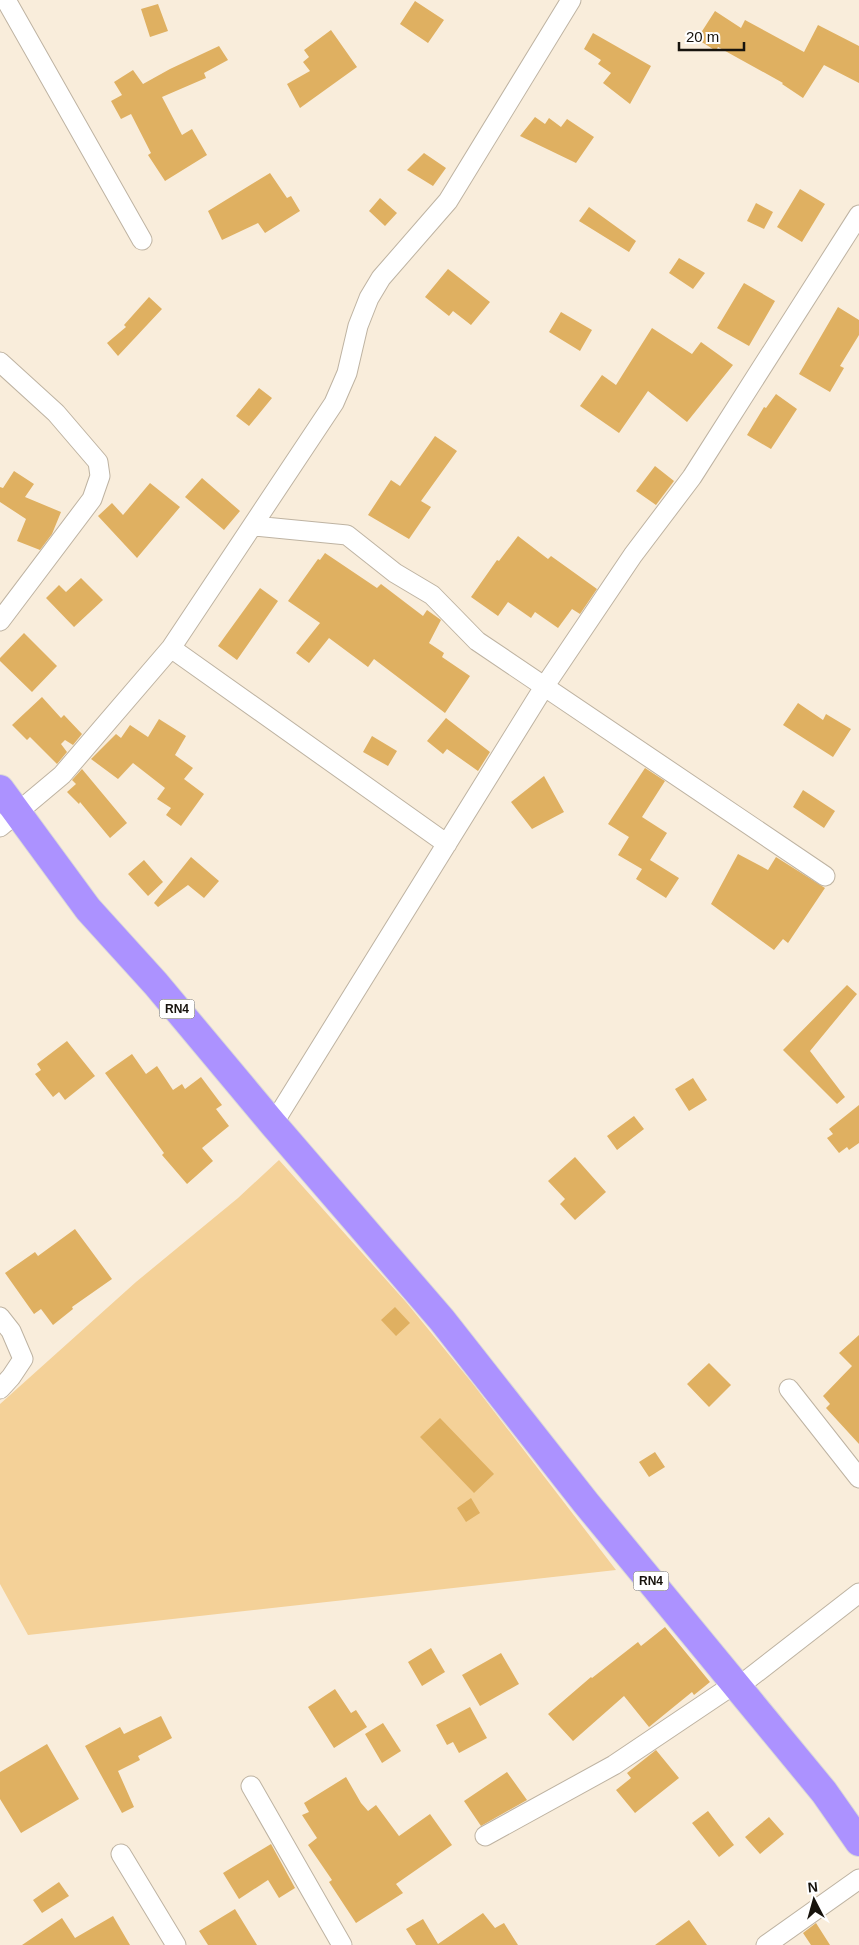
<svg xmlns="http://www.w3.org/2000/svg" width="859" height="1945" font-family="Arial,sans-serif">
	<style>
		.green { fill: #f4d198 }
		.building { fill: #dfb061 }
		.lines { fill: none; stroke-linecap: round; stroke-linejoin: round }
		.street-casing { stroke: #beb3a2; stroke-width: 21 }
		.highway-casing { stroke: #dad9d8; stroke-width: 30 }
		.street { stroke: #fff; stroke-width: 19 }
		.highway { stroke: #ac92ff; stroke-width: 28 }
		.labels { text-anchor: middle; stroke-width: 4; stroke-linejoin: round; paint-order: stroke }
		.shield { fill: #fff; stroke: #5d5a56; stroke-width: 1 }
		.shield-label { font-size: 12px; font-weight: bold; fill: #17130d }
	</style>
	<rect width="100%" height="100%" fill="#f9eddb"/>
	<path class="green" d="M 279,1160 L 406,1302 L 473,1384 L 616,1570 L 28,1635 L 0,1584 L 0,1404 L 136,1282 L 238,1198 Z"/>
	<path class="building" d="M 415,1 L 444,20 L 428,43 L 400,24 Z
		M 158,4 L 168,31 L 150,37 L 141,9 Z
		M 715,11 L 741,28 L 745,20 L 804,52 L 818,25 L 859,46 L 859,83 L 824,65 L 803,98 L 782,84 L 783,83 L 718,47 L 716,51 L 697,39 Z
		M 331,30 L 357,67 L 300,108 L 287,84 L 310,71 L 303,62 L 309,57 L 304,50 Z
		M 593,33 L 651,66 L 630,104 L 603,83 L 611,73 L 598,64 L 601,60 L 584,49 Z
		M 219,46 L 228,60 L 204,73 L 206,78 L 162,97 L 182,135 L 192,129 L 207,155 L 165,181 L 148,155 L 151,153 L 131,114 L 121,119 L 111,101 L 122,95 L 114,82 L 133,70 L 143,84 L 170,69 Z
		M 535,117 L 545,124 L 549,118 L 561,127 L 567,119 L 594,137 L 576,163 L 520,136 Z
		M 424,153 L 446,168 L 433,186 L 407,170 Z
		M 270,173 L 287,198 L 291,196 L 300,211 L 265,233 L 258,223 L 222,240 L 208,211 Z
		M 800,189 L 825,204 L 802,242 L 777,227 Z
		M 380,198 L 397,213 L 385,226 L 369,211 Z
		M 756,203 L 773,212 L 764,229 L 747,221 Z
		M 589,207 L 636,241 L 629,252 L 579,221 Z
		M 679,258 L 705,273 L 693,289 L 669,273 Z
		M 448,269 L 490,302 L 471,325 L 453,311 L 449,316 L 425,297 Z
		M 744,283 L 775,301 L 749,346 L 717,328 Z
		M 149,297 L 162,309 L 118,356 L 107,343 L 126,327 L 124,325 Z
		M 838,307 L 859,320 L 859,335 L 840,366 L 844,368 L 830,392 L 799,374 Z
		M 561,312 L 592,330 L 580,351 L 549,332 Z
		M 652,328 L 692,354 L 701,342 L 733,365 L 687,422 L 648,391 L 619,433 L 580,406 L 602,375 L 616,385 Z
		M 259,388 L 272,398 L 249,426 L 236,416 Z
		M 776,394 L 797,409 L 771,449 L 747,435 L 764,407 L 766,408 Z
		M 435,436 L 457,451 L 421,501 L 431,507 L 409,539 L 368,515 L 391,480 L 400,486 Z
		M 655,466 L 674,481 L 656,505 L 636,491 Z
		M 14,471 L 34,484 L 25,497 L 61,512 L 52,534 L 40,550 L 17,541 L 26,519 L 0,502 L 0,487 L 3,488 Z
		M 202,478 L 240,511 L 224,530 L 185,497 Z
		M 150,483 L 180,507 L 137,558 L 98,516 L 112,503 L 123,515 Z
		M 518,536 L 548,559 L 551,556 L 597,589 L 580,614 L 572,609 L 558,628 L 535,612 L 531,618 L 508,602 L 498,616 L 471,597 L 497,560 L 499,561 Z
		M 325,553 L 377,588 L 381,584 L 423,616 L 427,610 L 441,620 L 429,643 L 444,653 L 442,657 L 470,676 L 445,713 L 374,659 L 368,667 L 329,638 L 309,663 L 296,653 L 320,623 L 288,601 L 318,559 L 320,560 Z
		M 81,578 L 103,600 L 74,627 L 46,598 L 59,585 L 66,592 Z
		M 260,588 L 278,601 L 237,660 L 218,646 Z
		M 24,633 L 57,666 L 32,692 L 0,661 L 0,658 Z
		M 42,697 L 61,718 L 64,715 L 82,734 L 73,745 L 65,740 L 61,744 L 67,752 L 57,764 L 30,737 L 27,740 L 12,725 Z
		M 798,703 L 823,720 L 826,714 L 851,729 L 833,757 L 783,725 Z
		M 446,718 L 490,752 L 478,771 L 447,749 L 443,754 L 427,741 Z
		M 159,719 L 186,736 L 175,755 L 193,768 L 184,779 L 204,794 L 181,826 L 166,815 L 171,808 L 157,799 L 165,788 L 133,763 L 118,779 L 91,759 L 116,734 L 121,738 L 130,725 L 148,737 Z
		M 372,736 L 397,751 L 388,766 L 363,752 Z
		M 645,768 L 665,781 L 642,817 L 667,833 L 650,860 L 679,878 L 666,898 L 636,879 L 642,869 L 618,855 L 629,837 L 608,824 Z
		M 82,769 L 127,823 L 110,838 L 80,802 L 79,804 L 67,792 L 76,784 L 72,780 Z
		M 544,776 L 564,812 L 532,829 L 511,802 Z
		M 803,790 L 835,811 L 824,828 L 793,807 Z
		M 738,854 L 768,870 L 776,857 L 825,888 L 788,943 L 783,939 L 774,950 L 711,904 Z
		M 191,857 L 219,881 L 204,898 L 188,885 L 158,907 L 154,903 Z
		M 144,860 L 163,882 L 148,896 L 128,874 Z
		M 847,985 L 857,994 L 810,1051 L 845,1097 L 837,1104 L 783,1050 Z
		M 67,1041 L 95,1076 L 65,1100 L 59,1092 L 53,1097 L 35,1074 L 41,1070 L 37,1064 Z
		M 132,1054 L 146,1074 L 157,1066 L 173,1090 L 182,1084 L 185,1089 L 201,1077 L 222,1105 L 216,1109 L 229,1126 L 202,1148 L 213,1161 L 187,1184 L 162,1155 L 164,1153 L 105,1073 Z
		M 693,1078 L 707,1100 L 689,1111 L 675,1089 Z
		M 859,1105 L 859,1143 L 849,1150 L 847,1147 L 839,1153 L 827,1138 L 833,1134 L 829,1129 Z
		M 634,1116 L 644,1129 L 617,1150 L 607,1136 Z
		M 575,1157 L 606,1192 L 575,1220 L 560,1204 L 565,1199 L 548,1181 Z
		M 75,1229 L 112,1279 L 72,1307 L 73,1309 L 53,1325 L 41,1309 L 34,1314 L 5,1273 L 35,1252 L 38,1256 Z
		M 395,1307 L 410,1323 L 396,1336 L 381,1320 Z
		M 859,1335 L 859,1444 L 826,1408 L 830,1404 L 823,1396 L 852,1366 L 839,1353 Z
		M 709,1363 L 731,1385 L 709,1407 L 687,1384 Z
		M 440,1418 L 494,1474 L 474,1493 L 420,1437 Z
		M 655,1452 L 665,1467 L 649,1477 L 639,1462 Z
		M 471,1498 L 480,1513 L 466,1522 L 457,1508 Z
		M 665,1627 L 710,1682 L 694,1695 L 692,1692 L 649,1727 L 624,1696 L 573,1741 L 548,1714 L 591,1677 L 592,1678 L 638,1642 L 641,1646 Z
		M 431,1648 L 445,1672 L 422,1686 L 408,1662 Z
		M 501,1653 L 519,1684 L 480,1706 L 462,1675 Z
		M 335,1689 L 351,1713 L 356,1710 L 367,1727 L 334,1748 L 308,1707 Z
		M 470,1707 L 487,1738 L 459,1753 L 453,1742 L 447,1745 L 436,1725 Z
		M 161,1716 L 172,1738 L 138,1756 L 140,1760 L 118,1771 L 134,1807 L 122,1813 L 85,1746 L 120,1727 L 124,1734 Z
		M 383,1723 L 401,1751 L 382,1763 L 365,1734 Z
		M 47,1744 L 79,1799 L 21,1833 L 0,1799 L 0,1772 Z
		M 656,1750 L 679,1778 L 635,1813 L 616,1790 L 631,1778 L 627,1773 Z
		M 507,1772 L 527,1800 L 481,1826 L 464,1801 Z
		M 346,1777 L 361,1803 L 368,1811 L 376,1805 L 399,1836 L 430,1814 L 452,1845 L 396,1884 L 403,1893 L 356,1923 L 329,1882 L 332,1880 L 308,1845 L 317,1838 L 302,1815 L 309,1812 L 304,1803 Z
		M 708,1811 L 734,1845 L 719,1857 L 692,1823 Z
		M 769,1817 L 784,1834 L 760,1854 L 745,1837 Z
		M 271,1844 L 295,1888 L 279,1898 L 268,1880 L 239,1899 L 223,1873 Z
		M 59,1882 L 69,1896 L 42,1913 L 33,1900 Z
		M 235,1909 L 257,1945 L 208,1945 L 199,1931 Z
		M 483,1913 L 495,1928 L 504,1923 L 518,1945 L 416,1945 L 406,1929 L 423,1919 L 438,1944 Z
		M 113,1916 L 130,1945 L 22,1945 L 62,1918 L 75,1938 Z
		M 689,1920 L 707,1945 L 655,1945 Z
		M 816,1923 L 830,1945 L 811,1945 L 803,1933 Z"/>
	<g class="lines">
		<defs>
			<path id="street" d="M 6,0 L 142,240
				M 0,362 L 56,413 L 98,462 L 100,476 L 92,499 L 0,621
				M 254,526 L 347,535 L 395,573 L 432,595 L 477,641 L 825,876
				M 171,648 L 447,844
				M 0,827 L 62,775 L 171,648 L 334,403 L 347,373 L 358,326 L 369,298 L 381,278 L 448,201 L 571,0
				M 273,1124 L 544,687 L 633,555 L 692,477 L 859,215
				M 0,1317 L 11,1331 L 23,1359 L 11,1377 L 0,1389
				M 789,1389 L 859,1478
				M 738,1687 L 859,1593
				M 251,1786 L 342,1945
				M 485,1836 L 614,1765 L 736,1683
				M 121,1854 L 176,1945
				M 766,1945 L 859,1879"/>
			<path id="highway" d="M 0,789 L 88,909 L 156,984 L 273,1124 L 442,1320 L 586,1503 L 824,1792 L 859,1842"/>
		</defs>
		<use href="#street" class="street-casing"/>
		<use href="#highway" class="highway-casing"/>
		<use href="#street" class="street"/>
		<use href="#highway" class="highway"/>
	</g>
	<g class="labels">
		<g class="shield">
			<rect x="159.5" y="999.5" width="35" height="19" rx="4"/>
			<rect x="633.5" y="1571.5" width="35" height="19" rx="4"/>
		</g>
		<g class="shield-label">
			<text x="177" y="1013">RN4</text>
			<text x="651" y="1585">RN4</text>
		</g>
	</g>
	<g transform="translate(814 1900) rotate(354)" stroke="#ffffff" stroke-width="4" paint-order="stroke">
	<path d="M0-4L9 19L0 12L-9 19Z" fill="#17130d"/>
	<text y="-8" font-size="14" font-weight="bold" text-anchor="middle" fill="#17130d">N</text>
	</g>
	<path d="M679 42v8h65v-8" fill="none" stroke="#17130d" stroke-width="2.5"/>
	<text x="686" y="42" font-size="15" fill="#17130d" stroke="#ffffff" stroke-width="4" paint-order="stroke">20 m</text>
</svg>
